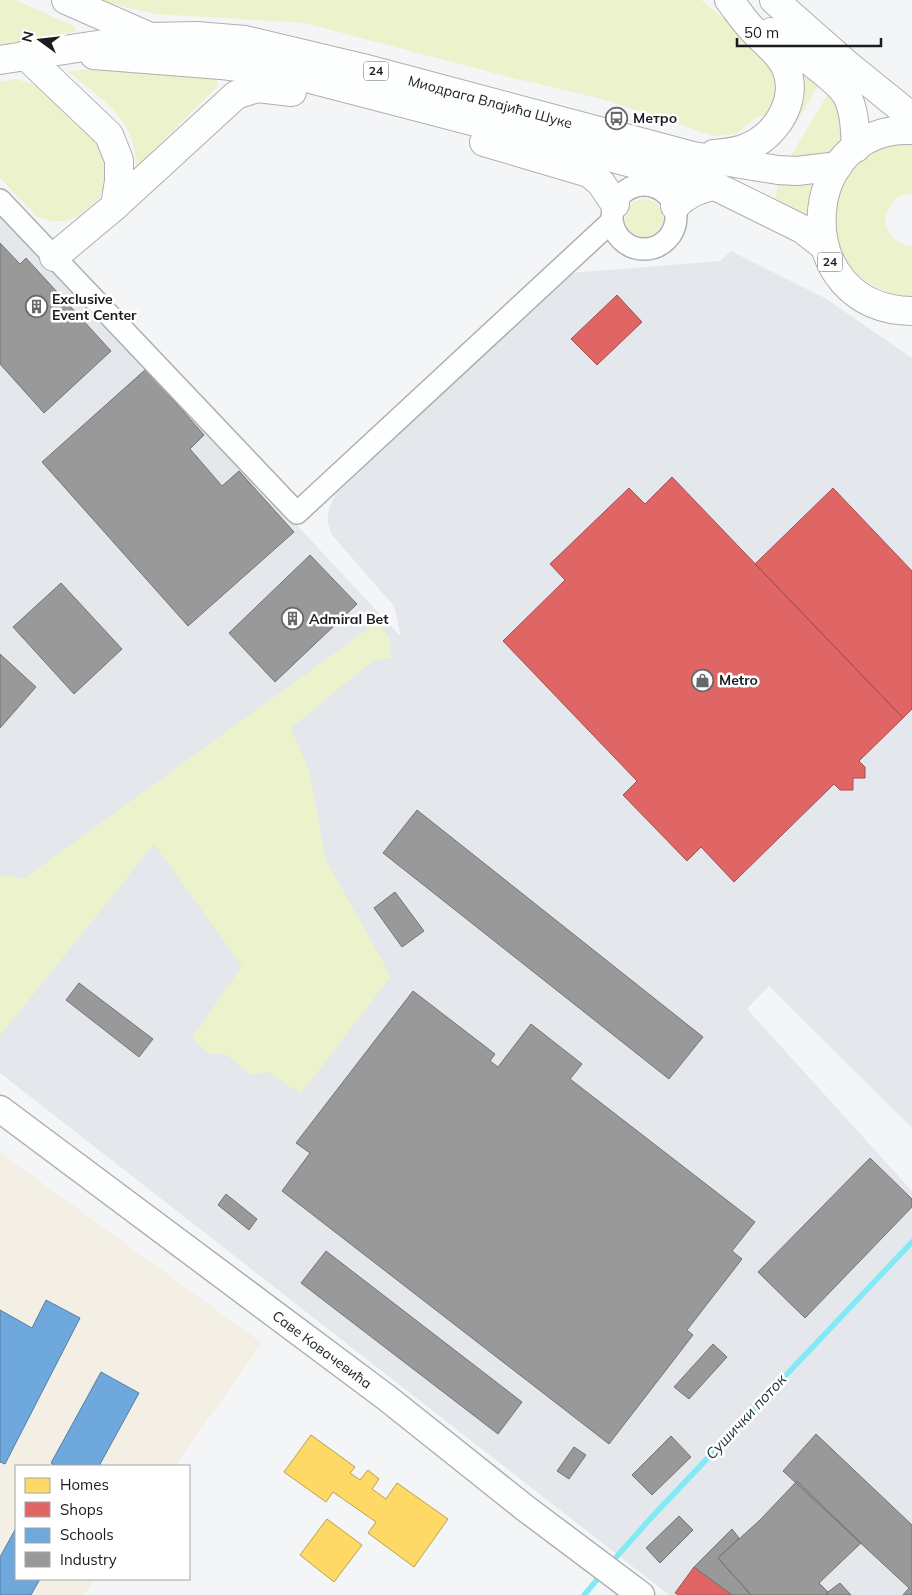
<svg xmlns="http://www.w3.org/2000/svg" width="912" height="1595" font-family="Mulish,sans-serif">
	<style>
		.built { fill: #e4e7ec }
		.education { fill: #f3efe4 }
		.green { fill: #ebf2cc }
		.homes { fill: #ffd966; stroke: #bba050 }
		.shops { fill: #e06666; stroke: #a55050 }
		.schools { fill: #6fa8dc; stroke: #567ea3 }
		.industry { fill: #999; stroke: #737474 }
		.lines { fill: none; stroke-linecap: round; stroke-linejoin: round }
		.stream { stroke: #81eaf4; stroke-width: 5.5 }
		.minor-casing { stroke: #aeafb1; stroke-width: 24 }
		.tertiary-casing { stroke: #aeafb1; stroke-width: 29 }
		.primary-casing { stroke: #aeafb1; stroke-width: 30 }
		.minor { stroke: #fdfefe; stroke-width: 21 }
		.tertiary { stroke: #fdfefe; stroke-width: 26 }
		.primary { stroke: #fdfefe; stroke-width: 28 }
		.labels { text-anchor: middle; stroke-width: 5; stroke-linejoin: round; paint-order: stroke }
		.shield { fill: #fff; stroke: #5f6061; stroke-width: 1 }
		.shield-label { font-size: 12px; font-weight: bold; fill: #1b1c1d }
		.street-label { font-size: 14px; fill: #1b1c1d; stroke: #fff }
		.poi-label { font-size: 14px; font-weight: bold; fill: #1b1c1d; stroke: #fff; text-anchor: start }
		.water-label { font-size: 15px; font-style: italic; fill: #20383b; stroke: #fff }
	</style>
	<rect width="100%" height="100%" fill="#f4f5f7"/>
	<path class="built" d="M 0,206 L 401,637 L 394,606 L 332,535 L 328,523 L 328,512 L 332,502 L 336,494 L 571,273 L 720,261 L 731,251 L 825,298 L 912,358 L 912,1128 L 769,986 L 747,1009 L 912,1191 L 912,1595 L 669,1595 L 0,1073 Z"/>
	<path class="education" d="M 0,1152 L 262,1343 L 175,1466 L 16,1466 L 16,1579 L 95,1579 L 84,1595 L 0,1595 Z"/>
	<path class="green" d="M 0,0 L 16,0 L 75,27 L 74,32 L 0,45 Z
		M 95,0 L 701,0 L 762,49 L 779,82 L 771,116 L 759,116 L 736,134 L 714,136 L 602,99 L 513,78 L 304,23 L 155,14 Z
		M 796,67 L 818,86 L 791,132 L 785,129 Z
		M 99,68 L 217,77 L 218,86 L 136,167 C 137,121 102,98 68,72 Z
		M 15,79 L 37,85 L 96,134 L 108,165 L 106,183 L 99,198 L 79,216 L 64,221 L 50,221 L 36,216 L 0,178 L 0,82 Z
		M 828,94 C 843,117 852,129 833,153 L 790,157 Z
		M 912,142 L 912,194 C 896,193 888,205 885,219 C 887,234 896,245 912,246 L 912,296 C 837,294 803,202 866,158 C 871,154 876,149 882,147 C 891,143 902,143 912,142 Z
		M 779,182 L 813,183 L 805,220 L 774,201 Z
		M625 218a19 19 0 1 1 38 0a19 19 0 1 1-38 0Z
		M 377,622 L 390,638 L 391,658 L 373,661 L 291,728 L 309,770 L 326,860 L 391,976 L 301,1094 L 269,1072 L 251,1075 L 224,1053 L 209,1054 L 192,1038 L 242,966 L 154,844 L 0,1036 L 0,875 L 25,878 Z"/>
	<path class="homes" d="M 311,1435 L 355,1467 L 350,1473 L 360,1480 L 368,1470 L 379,1479 L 372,1489 L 386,1499 L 397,1483 L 448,1519 L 414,1567 L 368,1533 L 376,1522 L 333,1492 L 326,1502 L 284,1472 Z
		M 327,1519 L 362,1545 L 334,1582 L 300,1555 Z"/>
	<path class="shops" d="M 617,295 L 642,322 L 597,365 L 571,339 Z
		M 672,477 L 903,718 L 859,761 L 865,767 L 865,778 L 853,778 L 853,790 L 840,790 L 834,784 L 734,882 L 701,847 L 687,861 L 623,795 L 637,781 L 503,641 L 565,580 L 550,564 L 629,488 L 645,504 Z
		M 833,488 L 912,571 L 912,709 L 903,718 L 755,564 Z
		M 694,1567 L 732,1595 L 679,1595 L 675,1593 Z"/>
	<path class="schools" d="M 46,1300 L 80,1318 L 5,1464 L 0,1462 L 0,1310 L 32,1328 Z
		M 101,1372 L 139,1393 L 99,1466 L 56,1466 L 51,1463 Z
		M 16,1528 L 16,1579 L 40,1579 L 31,1595 L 0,1595 L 0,1557 Z"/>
	<path class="industry" d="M 0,243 L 20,264 L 26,258 L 111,351 L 44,413 L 0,364 Z
		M 146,369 L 204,435 L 190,449 L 222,486 L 239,471 L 294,532 L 188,626 L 42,462 Z
		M 310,555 L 357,604 L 275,682 L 229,633 Z
		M 61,583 L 122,649 L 74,694 L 13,627 Z
		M 0,654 L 36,687 L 0,728 Z
		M 417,810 L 703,1037 L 669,1079 L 383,853 Z
		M 395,892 L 424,931 L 402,947 L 374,908 Z
		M 79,983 L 153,1039 L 139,1057 L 66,1000 Z
		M 413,991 L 495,1054 L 490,1061 L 498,1067 L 531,1024 L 582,1064 L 570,1079 L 755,1222 L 732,1251 L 742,1259 L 687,1330 L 693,1335 L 609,1444 L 282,1191 L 310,1153 L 296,1143 Z
		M 870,1158 L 912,1199 L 912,1207 L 805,1318 L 758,1272 Z
		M 226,1194 L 257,1219 L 249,1230 L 218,1205 Z
		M 326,1251 L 522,1402 L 498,1434 L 301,1283 Z
		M 713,1344 L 727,1357 L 689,1399 L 674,1387 Z
		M 816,1434 L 912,1525 L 912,1595 L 903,1595 L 909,1588 L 783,1471 Z
		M 671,1436 L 691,1457 L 652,1495 L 632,1475 Z
		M 574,1447 L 586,1455 L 569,1479 L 557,1471 Z
		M 797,1481 L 861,1543 L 819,1583 L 828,1592 L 826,1595 L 751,1595 L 718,1558 L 760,1520 Z
		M 679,1516 L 693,1530 L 660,1563 L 646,1548 Z
		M 732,1529 L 739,1538 L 718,1558 L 751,1595 L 732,1595 L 694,1567 Z
		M 840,1583 L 851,1595 L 826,1595 L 828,1592 Z"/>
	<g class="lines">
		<path class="stream" d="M 611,1563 L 650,1519 L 912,1242
			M 584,1595 L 602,1574"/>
		<defs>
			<path id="minor" d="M612 217a32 32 0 1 1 64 0a32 32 0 1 1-64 0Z
				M 0,200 L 297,513 L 612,221"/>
			<g id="tertiary">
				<path id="s1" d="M 0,1109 L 387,1398 L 525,1508 L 641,1595"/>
			</g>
			<g id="primary">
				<path d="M 66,0 L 148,36"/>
				<path d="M 774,0 L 850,67 L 912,117"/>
				<path d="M 771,32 C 788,45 836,78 846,94 C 855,110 855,130 856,148"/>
				<path d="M 25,55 L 109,135 L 119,160 L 119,181 L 115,206"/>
				<path d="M 94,55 L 221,65 L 295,75 L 602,155 L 715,186 L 802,229 L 824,246"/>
				<path id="s2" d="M 0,60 L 149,37 L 196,36 L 245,40 L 363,68 L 693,156 L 778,170 L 797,171 L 838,166"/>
				<path d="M 912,130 C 796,125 787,309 912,311"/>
				<path d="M 484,142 L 589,173 L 601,183 L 615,204"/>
				<path d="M 714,154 C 725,153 738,152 748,147 C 777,135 799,99 786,68 C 779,52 764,43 753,30 C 744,21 737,10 729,0"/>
				<path d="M 675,206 C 687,194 698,189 715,186"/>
				<path d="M 54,257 L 115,206 L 236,95 L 257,88 L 292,92"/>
			</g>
		</defs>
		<use href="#minor" class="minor-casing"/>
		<use href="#tertiary" class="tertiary-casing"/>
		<use href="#primary" class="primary-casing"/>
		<use href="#minor" class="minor"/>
		<use href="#tertiary" class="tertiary"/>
		<use href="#primary" class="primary"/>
	</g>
	<defs>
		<symbol id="bus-ring" viewBox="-11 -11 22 22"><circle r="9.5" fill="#fff" stroke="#676869" stroke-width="1.5"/><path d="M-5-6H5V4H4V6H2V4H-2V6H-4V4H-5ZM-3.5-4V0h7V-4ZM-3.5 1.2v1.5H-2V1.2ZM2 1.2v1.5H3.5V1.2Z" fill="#676869"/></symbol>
		<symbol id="building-ring" viewBox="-11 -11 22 22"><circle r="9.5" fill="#fff" stroke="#676869" stroke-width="1.5"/><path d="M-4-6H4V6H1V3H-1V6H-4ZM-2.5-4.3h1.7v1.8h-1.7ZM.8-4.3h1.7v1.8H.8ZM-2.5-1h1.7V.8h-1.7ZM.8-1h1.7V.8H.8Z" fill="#676869"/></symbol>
		<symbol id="shop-ring" viewBox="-11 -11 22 22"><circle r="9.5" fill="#fff" stroke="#676869" stroke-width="1.5"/><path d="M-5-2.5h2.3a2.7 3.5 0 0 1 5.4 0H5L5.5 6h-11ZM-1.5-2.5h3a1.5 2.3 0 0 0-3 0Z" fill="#676869"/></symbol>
	</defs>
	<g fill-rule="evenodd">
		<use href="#bus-ring" x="604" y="106" width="25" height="25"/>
		<use href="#building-ring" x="24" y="294" width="25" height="25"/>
		<use href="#building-ring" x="280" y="606" width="25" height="25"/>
		<use href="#shop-ring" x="690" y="668" width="25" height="25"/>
	</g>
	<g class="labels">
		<g class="shield">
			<rect x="363.5" y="61.5" width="25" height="19" rx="4"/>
			<rect x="817.5" y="252.5" width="25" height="19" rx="4"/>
		</g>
		<g class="shield-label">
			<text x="376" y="75">24</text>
			<text x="830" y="266">24</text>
		</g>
		<g class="street-label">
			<text dy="5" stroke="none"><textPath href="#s2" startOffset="500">Миодрага Влајића Шуке</textPath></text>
			<text dy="5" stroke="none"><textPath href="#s1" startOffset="402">Саве Ковачевића</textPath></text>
		</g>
		<g class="poi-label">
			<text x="633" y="123">Метро</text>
			<text x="52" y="304">Exclusive<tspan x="52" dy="16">Event Center</tspan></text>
			<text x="309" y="624">Admiral Bet</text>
			<text x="719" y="685">Metro</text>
		</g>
		<g class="water-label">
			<text transform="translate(746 1417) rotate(-47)" y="5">Сушички поток</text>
		</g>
	</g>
	<rect x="15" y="1465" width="175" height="115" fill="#ffffff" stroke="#a4a4a5"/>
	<rect x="25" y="1478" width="25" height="15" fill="#ffd966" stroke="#a4a4a5"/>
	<text x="60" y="1490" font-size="15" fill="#1b1c1d">Homes</text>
	<rect x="25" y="1502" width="25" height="15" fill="#e06666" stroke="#a4a4a5"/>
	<text x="60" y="1515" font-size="15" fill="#1b1c1d">Shops</text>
	<rect x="25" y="1528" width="25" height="15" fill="#6fa8dc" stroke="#a4a4a5"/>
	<text x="60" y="1540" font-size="15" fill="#1b1c1d">Schools</text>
	<rect x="25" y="1552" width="25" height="15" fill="#999999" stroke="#a4a4a5"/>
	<text x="60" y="1565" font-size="15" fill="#1b1c1d">Industry</text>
	<g transform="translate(40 40) rotate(285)" stroke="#ffffff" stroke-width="4" paint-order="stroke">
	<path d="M0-4L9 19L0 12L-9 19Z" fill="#1b1c1d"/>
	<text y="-8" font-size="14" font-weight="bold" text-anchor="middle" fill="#1b1c1d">N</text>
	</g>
	<path d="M737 38v8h144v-8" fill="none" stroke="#1b1c1d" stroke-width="2.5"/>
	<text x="744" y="38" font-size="15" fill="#1b1c1d" stroke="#ffffff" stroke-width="4" paint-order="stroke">50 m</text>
</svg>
